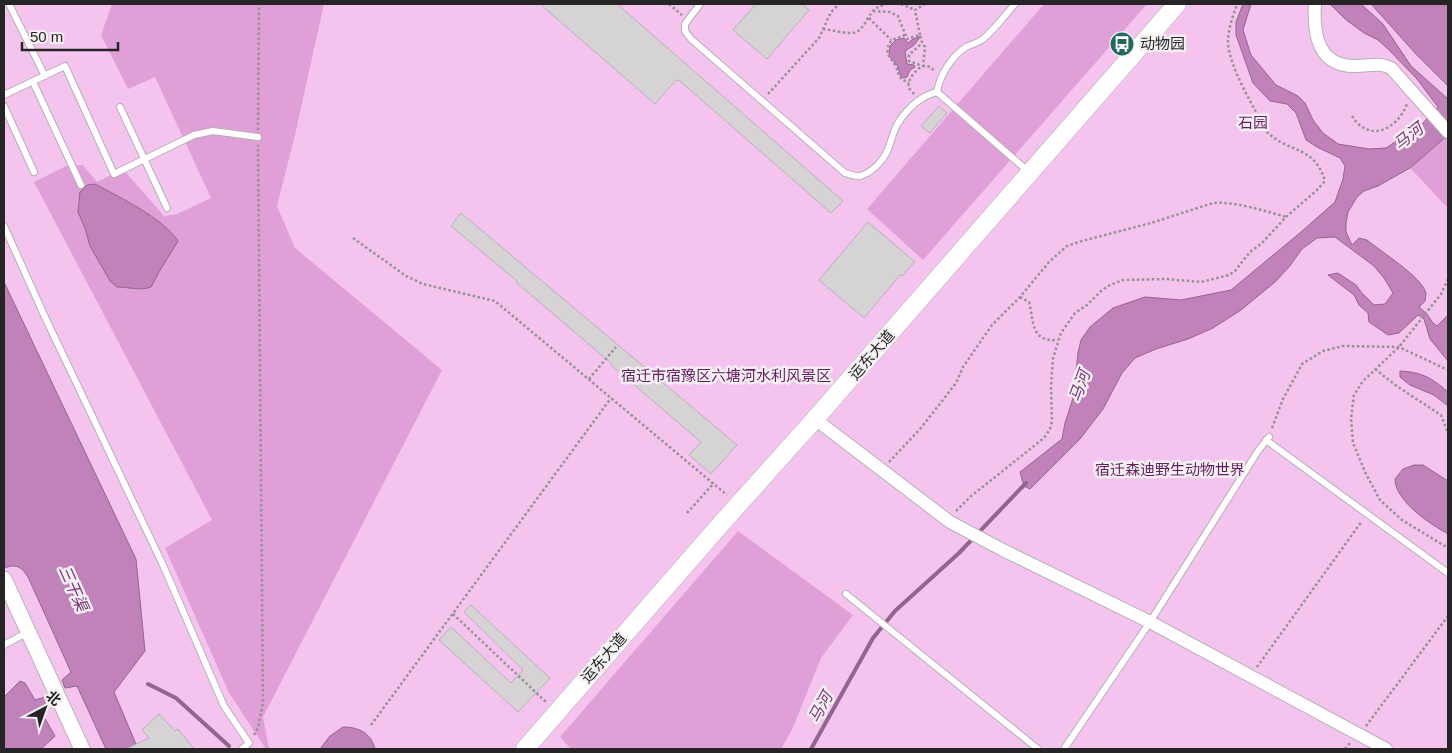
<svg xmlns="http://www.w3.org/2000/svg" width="1452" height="753" font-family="Helvetica,'Noto Sans SC',sans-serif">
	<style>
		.green { fill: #f5c4ee }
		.forest { fill: #e19fd8 }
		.water { fill: #c181b9; stroke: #92658d }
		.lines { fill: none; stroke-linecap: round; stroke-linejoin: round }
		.stream { stroke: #92658d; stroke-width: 4 }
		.building { fill: #d6d3d5; stroke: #b3b1b3 }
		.service-casing { stroke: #b4b1b4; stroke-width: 8 }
		.minor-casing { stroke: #b4b1b4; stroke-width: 14 }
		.tertiary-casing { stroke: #b4b1b4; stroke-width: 17 }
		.secondary-casing { stroke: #b4b1b4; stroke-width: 19 }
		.path { stroke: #939192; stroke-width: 2.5; stroke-dasharray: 2.5 2.5; stroke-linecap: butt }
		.service { stroke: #fff; stroke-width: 6 }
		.minor { stroke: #fff; stroke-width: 12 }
		.tertiary { stroke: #fff; stroke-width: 15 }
		.secondary { stroke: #fff; stroke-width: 18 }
		.labels { text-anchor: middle; stroke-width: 5; stroke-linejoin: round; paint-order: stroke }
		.poi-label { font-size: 15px; fill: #262525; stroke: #f3f0f2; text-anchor: start }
		.park-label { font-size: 15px; fill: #671b61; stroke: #f3f0f2 }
		.street-label { font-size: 15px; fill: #262525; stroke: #f3f0f2 }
		.water-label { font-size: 16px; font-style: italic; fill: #7d3177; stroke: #f3f0f2 }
	</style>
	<rect width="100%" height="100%" fill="#f3f0f2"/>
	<path class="green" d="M 4,4 L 1448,4 L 1448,749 L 4,749 Z"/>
	<path class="forest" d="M 112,4 L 324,4 L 295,135 L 277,206 L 295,248 L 442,370 L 263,717 L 269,749 L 266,749 L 229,693 L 165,548 L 212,520 L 34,182 L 66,166 L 83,165 L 97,182 L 123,169 L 164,216 L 177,214 L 211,198 L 155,77 L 128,89 L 101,35 Z
		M 1044,4 L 1147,4 L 923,260 L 867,209 Z
		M 1448,135 L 1448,208 L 1410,168 Z
		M 738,531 L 853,615 L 821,658 L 792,730 L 781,749 L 571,749 L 560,737 Z"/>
	<path class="water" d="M 1243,4 L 1251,4 L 1243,30 L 1251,55 L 1276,85 L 1298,96 L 1305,103 L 1313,120 L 1323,133 L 1338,144 L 1369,149 L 1386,148 L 1422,124 L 1438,107 L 1417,79 L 1388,49 L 1378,40 L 1364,33 L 1345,19 L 1330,4 L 1361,4 L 1383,24 L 1411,66 L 1448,99 L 1448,135 L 1410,168 L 1378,186 L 1364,191 L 1357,197 L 1348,212 L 1346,223 L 1346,232 L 1352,245 L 1359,238 L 1367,240 C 1380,251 1422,277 1426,293 C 1426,296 1425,298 1425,301 L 1419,307 L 1427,314 L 1433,323 L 1437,326 L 1448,315 L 1448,361 L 1430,339 L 1424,319 L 1418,315 L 1399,333 L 1388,335 L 1369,322 L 1368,313 L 1359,305 L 1354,295 L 1328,275 L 1338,273 L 1356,285 L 1362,293 L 1374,305 L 1385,304 L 1393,293 L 1384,278 L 1374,266 L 1335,237 L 1317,238 L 1302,249 L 1289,267 L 1275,282 L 1241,310 L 1213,328 L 1188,339 L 1156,349 L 1135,358 L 1122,373 L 1103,409 L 1080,439 L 1030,489 L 1024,486 L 1020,472 L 1062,439 L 1065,423 L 1073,398 L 1078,353 L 1081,340 L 1090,327 L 1113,308 L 1145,297 L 1181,300 L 1231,290 L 1301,232 L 1335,202 L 1343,179 L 1345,166 L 1340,158 L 1317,147 L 1306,140 L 1296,113 L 1287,104 L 1270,101 L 1253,83 L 1236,35 L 1236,22 Z
		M 1371,4 L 1448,4 L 1448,86 L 1416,54 Z
		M 919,37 L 919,39 C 916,41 917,43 914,45 C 911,48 908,48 905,52 L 907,64 L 914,65 L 915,67 L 910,70 L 907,77 L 903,78 L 901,77 L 897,65 L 889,56 L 890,46 L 896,40 L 904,38 L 908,43 L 913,39 Z
		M 95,184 C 119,197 163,218 178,241 L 159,272 L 151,287 C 141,291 128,287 117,287 L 110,281 L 90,246 L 85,228 L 78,212 L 80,192 L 87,185 Z
		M 4,282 L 136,559 L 145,651 L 114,692 L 138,749 L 106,749 L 77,686 L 65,688 L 62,680 L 71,672 L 28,577 C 21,566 16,564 4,568 Z
		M 1400,371 C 1422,372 1432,378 1448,392 L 1448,406 L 1434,395 L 1410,385 L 1400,377 Z
		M 1414,465 L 1423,465 L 1448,481 L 1448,534 C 1430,524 1395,501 1395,479 L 1403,469 Z
		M 20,681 L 25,683 L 35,700 L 45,697 L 47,701 L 40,710 L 55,736 L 41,749 L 4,749 L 4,697 Z
		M 343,727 C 359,727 371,733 375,749 L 320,749 L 330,736 Z"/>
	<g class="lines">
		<path class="stream" d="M 148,684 L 176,698 L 229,746
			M 811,749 L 873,638 L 895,611 L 959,553 L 1026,483"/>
	</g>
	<path class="building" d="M 540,4 L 617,4 L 843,201 L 831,213 L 680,81 L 676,80 L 655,104 Z
		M 756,4 L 802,4 L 809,10 L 767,59 L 733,30 Z
		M 939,106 L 947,113 L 930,133 L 921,126 Z
		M 461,213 L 737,445 L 711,474 L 689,455 L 701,442 L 611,365 L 612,364 L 516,282 L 517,281 L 451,226 Z
		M 868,222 L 915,262 L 902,276 L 900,275 L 864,318 L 819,280 Z
		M 471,605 L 550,678 L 518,712 L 439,640 L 451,627 L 511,683 L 523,670 L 464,612 Z
		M 159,714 L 175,731 L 178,729 L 194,749 L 126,749 L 149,738 L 142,730 Z"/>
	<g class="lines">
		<defs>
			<path id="service" d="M 9,4 L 45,76
				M 700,4 L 685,24 L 685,31 L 691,39 L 845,173 C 850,174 855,177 860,176 C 872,173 884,160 888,149 C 892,140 893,131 898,123 C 908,108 920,96 937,92
				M 1015,4 C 1005,15 995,29 983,39 C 978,43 972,44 966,47 C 951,57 940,75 937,92 L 1029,172
				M 33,82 L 81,185
				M 4,95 L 65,66 L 114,174 L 194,135 L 213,131 L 258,137
				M 4,106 L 34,172
				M 120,107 L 167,208
				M 4,226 L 44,315 L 163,565 L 224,706 L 249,743 L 242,749
				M 1266,440 L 1448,573
				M 846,594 L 1038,749
				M 4,645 L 28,632
				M 1064,749 L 1150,622 L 1258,451 L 1269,437"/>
			<path id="minor" d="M 1315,4 C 1313,34 1318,67 1356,66 C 1369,66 1379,62 1391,68 L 1448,132
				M 815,419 L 950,522 L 1003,550 L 1150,622 L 1386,749"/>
			<path id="tertiary" d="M 4,579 L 82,749"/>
			<path id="secondary" d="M 525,749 L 720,525 L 815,419 L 1177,4"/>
		</defs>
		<use href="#service" class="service-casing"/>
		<use href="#minor" class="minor-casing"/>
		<use href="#tertiary" class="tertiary-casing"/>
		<use href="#secondary" class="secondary-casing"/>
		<path class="path" d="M 669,4 L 682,15
			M 901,4 L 915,10
			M 873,11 L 890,12 L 898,16 L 907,39 L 920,35 C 921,40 922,43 925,47 L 923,66 L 909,61 L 909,55 L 922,43
			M 869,18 L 891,40
			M 823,29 C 832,30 842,33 851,33 C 863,33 866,19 872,12 C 876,7 881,6 886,4
			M 905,35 L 892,40 C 883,52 889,55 895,65 C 900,75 896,77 909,83
			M 920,35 L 915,10 L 925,4
			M 768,94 L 819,38 L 831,12 L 839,4
			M 914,94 C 913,92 910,90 909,88 C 906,81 917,67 924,66 C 928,65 931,68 935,71
			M 1352,116 C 1369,143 1397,130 1407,104
			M 258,130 L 259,4
			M 353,238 L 406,276 L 423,284 L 495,301 L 727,495
			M 1448,279 L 1441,294 L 1399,347 L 1363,381 L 1354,395 L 1351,419 L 1353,443 L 1366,474 L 1380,500 L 1402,520 L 1448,548
			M 1020,297 L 1029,302 C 1034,321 1030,342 1058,340
			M 1375,369 L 1398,387 L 1441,415 L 1448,433
			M 589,379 L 616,347
			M 1272,428 L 1283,399 L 1302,364 L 1323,351 L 1343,346 L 1399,347 L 1448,370
			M 889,462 L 920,429 L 935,410 L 956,383 L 963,367 L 992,325 L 1020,297 L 1049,262 L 1067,246 L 1082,241 L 1151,223 L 1213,203 C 1233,201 1266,211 1286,217
			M 956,511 L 970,497 L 1044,438 L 1050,429 L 1052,421 L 1051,387 L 1053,358 L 1061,333 L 1075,313 L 1087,305 L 1101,291 L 1110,285 L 1123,280 L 1166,279 L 1201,282 L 1229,275 L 1235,271 L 1250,252 L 1262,243 L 1286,217 L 1318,189 L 1325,181 C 1314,145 1290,154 1267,132 C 1255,109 1229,68 1228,42 C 1228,29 1233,16 1237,4
			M 687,513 L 714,483
			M 453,614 L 546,702
			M 1257,667 L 1362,521
			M 371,725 L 611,398
			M 1366,726 L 1448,616
			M 254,735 L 258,728 L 263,702 L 258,145
			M 1345,749 L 1350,743"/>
		<use href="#service" class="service"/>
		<use href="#minor" class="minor"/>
		<use href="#tertiary" class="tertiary"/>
		<use href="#secondary" class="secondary"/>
	</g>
	<defs>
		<symbol id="bus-disc" viewBox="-11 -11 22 22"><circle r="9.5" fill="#22695e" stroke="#f3f0f2"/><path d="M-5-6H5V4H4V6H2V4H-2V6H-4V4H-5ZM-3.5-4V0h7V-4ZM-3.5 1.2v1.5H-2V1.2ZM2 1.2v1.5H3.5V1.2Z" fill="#fff"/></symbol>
	</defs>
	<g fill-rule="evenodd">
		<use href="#bus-disc" x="1108" y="30" width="28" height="28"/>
	</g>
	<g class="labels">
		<g class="poi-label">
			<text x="1140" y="49">动物园</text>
		</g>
		<g class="park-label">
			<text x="1253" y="128">石园</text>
			<text x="726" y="381">宿迁市宿豫区六塘河水利风景区</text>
			<text x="1170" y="475">宿迁森迪野生动物世界</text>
		</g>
		<g class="street-label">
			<text transform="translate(872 355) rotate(-49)" y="5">运东大道</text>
			<text transform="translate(604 658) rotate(-49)" y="5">运东大道</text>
		</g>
		<g class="water-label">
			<text transform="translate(1408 136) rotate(-38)" y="6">马河</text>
			<text transform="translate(1079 386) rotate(-70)" y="6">马河</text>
			<text transform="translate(74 588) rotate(66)" y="6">三干渠</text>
			<text transform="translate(820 707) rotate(-61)" y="6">马河</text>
		</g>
	</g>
	<rect width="1452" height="753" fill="none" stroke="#262525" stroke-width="10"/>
	<g transform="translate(45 708) rotate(41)" stroke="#f3f0f2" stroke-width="4" paint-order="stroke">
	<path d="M0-4L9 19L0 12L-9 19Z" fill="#262525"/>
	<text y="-8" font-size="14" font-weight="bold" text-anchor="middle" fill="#262525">北</text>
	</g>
	<path d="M22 42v8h96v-8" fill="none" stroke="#262525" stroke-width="2.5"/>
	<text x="30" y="42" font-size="15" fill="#262525" stroke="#f3f0f2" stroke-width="4" paint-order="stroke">50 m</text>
</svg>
